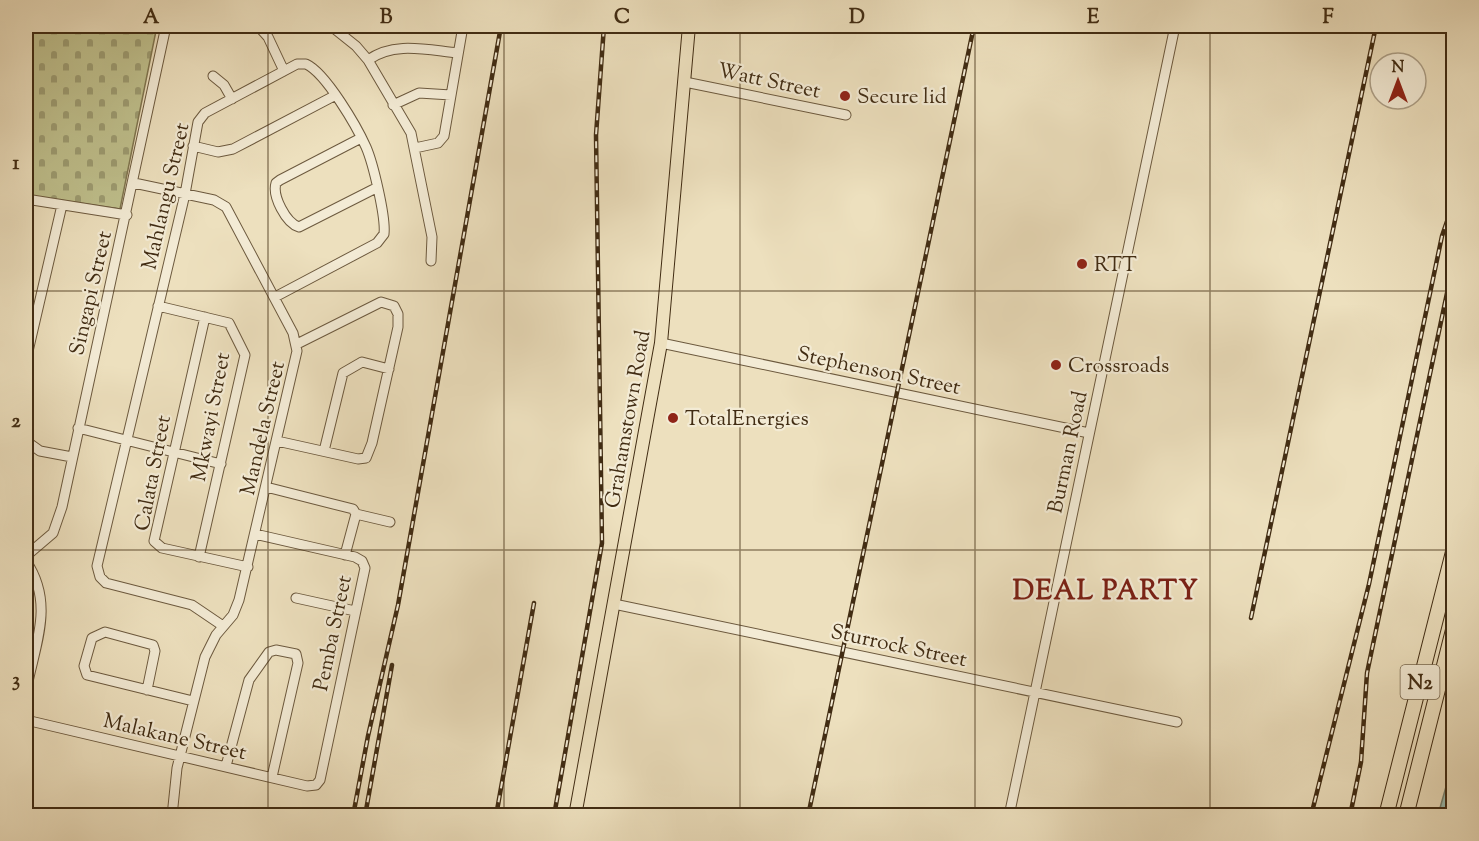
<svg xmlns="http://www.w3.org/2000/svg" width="1479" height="841" font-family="'Sorts Mill Goudy',serif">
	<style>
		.cemetery { fill: url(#cemetery-stones); stroke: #807650; stroke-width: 1.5 }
		.water { fill: #99bdb1; stroke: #768372; stroke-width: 1.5 }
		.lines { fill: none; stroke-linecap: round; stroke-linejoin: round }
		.minor-casing { stroke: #6c593e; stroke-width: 11 }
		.major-casing { stroke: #412c13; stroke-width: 14 }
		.highway-casing { stroke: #412c13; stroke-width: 16 }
		.minor { stroke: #f3ebd5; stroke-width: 9 }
		.major { stroke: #ede0be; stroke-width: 12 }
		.highway { stroke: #ede0be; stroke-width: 14 }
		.rail-casing { stroke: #412c13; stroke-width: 4.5 }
		.rail { stroke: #f3ebd5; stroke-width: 2; stroke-dasharray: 7; stroke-linecap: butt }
		.grid { fill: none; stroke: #412c13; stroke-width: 1.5; stroke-opacity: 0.55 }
		.poi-dot { fill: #8f2418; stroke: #f3ebd5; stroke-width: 2 }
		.labels { text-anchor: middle; stroke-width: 4.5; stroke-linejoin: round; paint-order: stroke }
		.shield { fill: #f3ebd5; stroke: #76654d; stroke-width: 1.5 }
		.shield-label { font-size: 20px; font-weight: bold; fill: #412c13 }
		.street-label { font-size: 21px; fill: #412c13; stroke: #f3ebd5 }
		.poi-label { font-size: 21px; fill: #412c13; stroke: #f3ebd5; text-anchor: start }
		.district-label { font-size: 27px; font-weight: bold; letter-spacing: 1.5px; fill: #7a1f14; stroke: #f3ebd5 }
		.neatline { fill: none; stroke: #412c13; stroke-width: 2 }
		.grid-label { font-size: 20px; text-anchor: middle; font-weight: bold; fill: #412c13 }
	</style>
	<defs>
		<pattern id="cemetery-stones" width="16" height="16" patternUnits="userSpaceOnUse" patternTransform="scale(1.5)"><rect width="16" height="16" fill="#bfc08d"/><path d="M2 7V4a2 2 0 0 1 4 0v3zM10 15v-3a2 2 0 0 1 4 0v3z" fill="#9d9c72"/></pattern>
	</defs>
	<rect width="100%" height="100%" fill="#ede0be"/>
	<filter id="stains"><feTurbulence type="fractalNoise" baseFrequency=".00333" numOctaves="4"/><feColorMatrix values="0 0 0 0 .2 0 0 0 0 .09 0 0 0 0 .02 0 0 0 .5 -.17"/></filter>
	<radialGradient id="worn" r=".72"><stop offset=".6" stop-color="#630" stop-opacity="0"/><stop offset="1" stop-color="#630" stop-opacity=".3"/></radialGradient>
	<path class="cemetery" d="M 26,26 L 157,26 L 120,209 L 26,195 Z"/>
	<path class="water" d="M 1453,762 L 1453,815 L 1438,815 Z"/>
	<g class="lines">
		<defs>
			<path id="minor" d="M 258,26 L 268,37 L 284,71
				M 331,26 L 356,46 L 368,60 L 411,133 L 432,237 L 431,261
				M 368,60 C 394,41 427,50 458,53
				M 213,76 L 224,85 L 232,99
				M 685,82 L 846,115
				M 393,105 L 419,93 L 451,95
				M 361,138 L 280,180 L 276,183 C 272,196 286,223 299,227 L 376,188
				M 193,146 L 218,152 L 233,149 L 334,96
				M 415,148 L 438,143 L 444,136 L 463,26
				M 134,183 L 214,200 L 226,207 L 293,333 L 297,351 L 239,600 L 233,615 L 216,635 L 205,657 L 177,768 L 172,816
				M 26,199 L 127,215
				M 158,306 L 229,323 L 245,355 L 199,557
				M 205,317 L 154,541 L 162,548 L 248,567
				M 661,343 L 1089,433
				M 26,360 L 62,205
				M 78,428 L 221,464
				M 26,441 L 40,451 L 72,457
				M 277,441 L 358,459 L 366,458 L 372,443 L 398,327 L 398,314 L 394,306 L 381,302 L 297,344
				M 324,451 L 343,373 L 362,362 L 389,369
				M 266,487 L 353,509 L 356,514 L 345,555
				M 356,514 L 390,522
				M 26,556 L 53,533 L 62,507 L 166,26
				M 26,561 C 55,604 35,644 26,691
				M 296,598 L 355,611
				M 614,604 L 1177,722
				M 223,626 L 192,605 L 106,583 L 100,577 L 97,566 L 185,194 L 198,122 L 205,113 L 297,64 L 306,64 C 326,73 357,127 366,147 C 373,163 386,217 384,234 L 377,243 L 275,297
				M 147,690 L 155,651 L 153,645 L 105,632 L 92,638 L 84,666 L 87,675 L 193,701
				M 26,720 L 307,786 L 316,785 L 320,780 L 365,568 L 362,561 L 355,557 L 255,534
				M 226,766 L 249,680 L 269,652 L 276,650 L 296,654 L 298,663 L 272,777
				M 1009,816 L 1175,26"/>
			<path id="major" d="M 575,816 L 661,343 L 689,26"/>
			<path id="highway" d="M 1386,816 L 1454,548
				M 1406,816 L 1454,626"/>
		</defs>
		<use href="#minor" class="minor-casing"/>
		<use href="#major" class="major-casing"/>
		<use href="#highway" class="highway-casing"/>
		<use href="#minor" class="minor"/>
		<use href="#major" class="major"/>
		<use href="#highway" class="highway"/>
		<defs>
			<path id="rail" d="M 1448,26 L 1454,45
				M 1251,618 L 1376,26
				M 353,816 L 368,736 L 398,605 L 501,26
				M 365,816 L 392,665
				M 496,816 L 534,603
				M 554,816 L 602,543 L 596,135 L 604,26
				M 808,816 L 974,26
				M 1311,816 L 1369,584 L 1442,236 L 1454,201
				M 1350,816 L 1361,762 L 1367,673 L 1454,260"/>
		</defs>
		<use href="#rail" class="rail-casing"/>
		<use href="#rail" class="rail"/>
	</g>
	<path class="grid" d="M 268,26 L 268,816M 504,26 L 504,816M 740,26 L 740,816M 975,26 L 975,816M 1210,26 L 1210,816M 26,291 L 1454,291M 26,550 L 1454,550"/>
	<g class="poi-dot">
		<circle cx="845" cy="96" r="6"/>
		<circle cx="1082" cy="264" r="6"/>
		<circle cx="1056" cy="365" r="6"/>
		<circle cx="673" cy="418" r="6"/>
	</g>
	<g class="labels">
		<rect class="shield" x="1400.5" y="665" width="39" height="34" rx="4.5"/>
		<g class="shield-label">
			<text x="1420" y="689">N2</text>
		</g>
		<g class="street-label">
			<text transform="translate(769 80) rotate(12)" y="7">Watt Street</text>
			<text transform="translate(165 196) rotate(-77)" y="7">Mahlangu Street</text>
			<text transform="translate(90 293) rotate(-77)" y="7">Singapi Street</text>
			<text transform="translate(879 370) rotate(12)" y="7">Stephenson Street</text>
			<text transform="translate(210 417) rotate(-79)" y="7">Mkwayi Street</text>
			<text transform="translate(627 419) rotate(-80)" y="7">Grahamstown Road</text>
			<text transform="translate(262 428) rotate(-77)" y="7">Mandela Street</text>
			<text transform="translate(1067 452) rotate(-78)" y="7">Burman Road</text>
			<text transform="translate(152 473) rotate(-79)" y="7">Calata Street</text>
			<text transform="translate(332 633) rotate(-78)" y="7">Pemba Street</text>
			<text transform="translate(899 645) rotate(12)" y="7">Sturrock Street</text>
			<text transform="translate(175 736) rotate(13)" y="7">Malakane Street</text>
		</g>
		<g class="poi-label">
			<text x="857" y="103">Secure lid</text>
			<text x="1094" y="271">RTT</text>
			<text x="1068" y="372">Crossroads</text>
			<text x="685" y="425">TotalEnergies</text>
		</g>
		<g class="district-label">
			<text x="1106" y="599">DEAL PARTY</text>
		</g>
	</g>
	<rect width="1479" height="841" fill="none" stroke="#ede0be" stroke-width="66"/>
	<g transform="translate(1398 81)"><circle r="28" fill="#f3ebd5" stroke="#ac9f87" stroke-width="1.5"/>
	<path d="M0-4.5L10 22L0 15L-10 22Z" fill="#8f2418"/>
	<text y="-9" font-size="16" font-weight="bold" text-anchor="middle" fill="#412c13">N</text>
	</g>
	<rect x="33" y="33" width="1413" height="775" class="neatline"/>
	<g class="grid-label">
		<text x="151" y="23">A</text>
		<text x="386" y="23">B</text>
		<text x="622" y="23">C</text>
		<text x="857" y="23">D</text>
		<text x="1093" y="23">E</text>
		<text x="1328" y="23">F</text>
		<text x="16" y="169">1</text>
		<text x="16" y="427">2</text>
		<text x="16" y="686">3</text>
	</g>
	<rect width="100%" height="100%" filter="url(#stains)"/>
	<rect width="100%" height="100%" fill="url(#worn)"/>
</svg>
